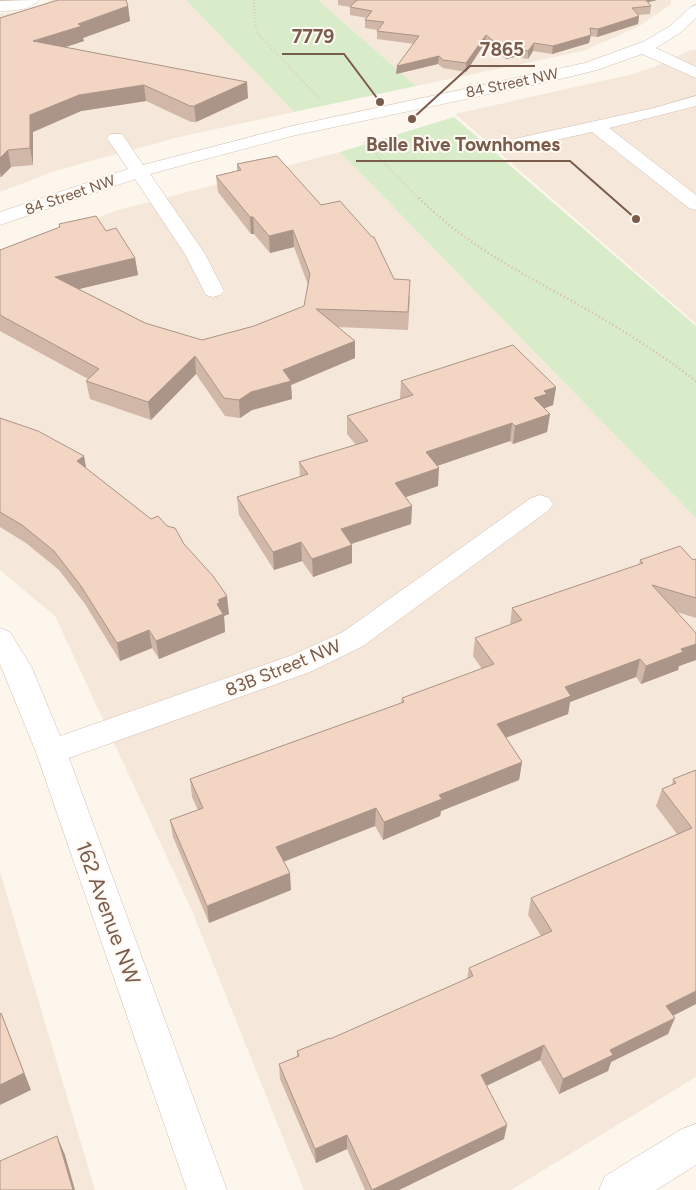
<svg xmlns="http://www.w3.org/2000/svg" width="696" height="1190" font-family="Figtree,sans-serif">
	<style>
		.residential { fill: #f5e8da }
		.green { fill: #d8ecc9 }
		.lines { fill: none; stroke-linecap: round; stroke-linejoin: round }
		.minor-casing { stroke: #d1beb0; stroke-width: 1 }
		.path-far1 { stroke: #d9b8a5; stroke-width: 2; stroke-dasharray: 0.5 2.5; stroke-linecap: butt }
		.path { stroke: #d9b8a5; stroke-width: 2.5; stroke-dasharray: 1 3; stroke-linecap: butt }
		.minor { fill: #fff; fill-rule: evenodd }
		.wall { fill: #d1b7a8 }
		.shaded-wall { fill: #aa9588 }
		.building { fill: #f3d5c3; stroke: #aa9588 }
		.labels { text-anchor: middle; stroke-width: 4; stroke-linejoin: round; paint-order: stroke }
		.far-street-label { font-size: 15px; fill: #7a5c4d; stroke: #fffaf3 }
		.street-label { font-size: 18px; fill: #7a5c4d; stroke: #fffaf3 }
		.near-street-label { font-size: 21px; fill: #7a5c4d; stroke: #fffaf3 }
		.leader { fill: none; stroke: #7a5c4d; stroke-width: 2 }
		.callout-dot { fill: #7a5c4d; stroke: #fffaf3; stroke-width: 2 }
		.callout-label { font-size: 19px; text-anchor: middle; font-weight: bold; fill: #7a5c4d; stroke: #fffaf3; stroke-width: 4; stroke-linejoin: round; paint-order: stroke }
	</style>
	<rect width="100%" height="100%" fill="#fdf6ec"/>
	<path class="residential" d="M 50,0 L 186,0 L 294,112 L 179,137 L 58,170 L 0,192 L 0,14 L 38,10 Z
		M 318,0 L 671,0 L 671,4 L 638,27 L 583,51 L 416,86 Z
		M 691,50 L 696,50 L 696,324 L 455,114 L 629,75 L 654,67 Z
		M 340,152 L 696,518 L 696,1077 L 511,1190 L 304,1190 L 192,911 L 55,616 L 0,570 L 0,256 L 115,211 Z
		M 0,872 L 95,1190 L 0,1190 Z"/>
	<path class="green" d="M 186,0 L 318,0 L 416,86 L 294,112 Z
		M 454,117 L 696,326 L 696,518 L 340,152 Z"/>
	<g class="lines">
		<defs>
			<path id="minor" d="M 39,0 C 31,10 12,11 0,11 L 0,1 Z
				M 696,5 L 696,18 L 681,32 L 656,48 L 696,67 L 696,78 L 642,54 L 597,70 L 560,79 L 292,136 L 150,174 L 205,254 L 224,291 L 220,295 L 213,297 L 206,295 L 185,254 L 135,179 L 0,225 L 0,212 L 128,169 L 107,138 L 110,134 L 122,134 L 143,165 L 292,126 L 585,63 L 645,41 L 670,26 L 691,7 Z
				M 696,96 L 696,106 L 609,128 L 696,195 L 696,210 L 689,208 L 592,132 L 520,148 L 514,147 L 511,143 L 514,139 L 654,108 Z
				M 540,495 L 549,498 L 553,504 L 549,510 L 363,646 L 310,672 L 69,758 L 227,1190 L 187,1190 L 36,752 L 0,664 L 0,628 L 10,632 L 32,668 L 60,736 L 290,656 L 343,632 L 531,498 Z
				M 696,1124 L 696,1165 L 656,1190 L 599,1190 L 605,1176 L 682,1129 Z"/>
		</defs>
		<use href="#minor" class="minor-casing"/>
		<path class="path-far1" d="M 254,0 L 255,26 L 259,35 L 320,99
			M 364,142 L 420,200"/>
		<path class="path" d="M 419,198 C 466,245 523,274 581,306 C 621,329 659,353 696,381"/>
		<use href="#minor" class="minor"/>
	</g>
	<path class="wall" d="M 338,0 L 657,0 L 648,2 L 651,6 L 650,14 L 638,15 L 639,16 L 638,24 L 597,37 L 590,36 L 589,43 L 552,54 L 533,51 L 528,59 L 515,57 L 506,59 L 485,43 L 466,72 L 443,68 L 438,64 L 396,74 L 414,44 L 377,39 L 377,31 L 378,30 L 365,28 L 365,20 L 367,18 L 350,15 L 350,7 L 338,5 Z
		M 128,6 L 130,21 L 83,38 L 84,41 L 65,47 L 248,98 L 196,122 L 191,122 L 146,101 L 81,111 L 33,132 L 33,165 L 11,167 L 1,177 L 0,177 L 0,18 Z
		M 237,164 L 321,205 L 394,279 L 410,297 L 408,330 L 338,327 L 355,358 L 291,385 L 292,399 L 252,410 L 240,418 L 225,416 L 196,374 L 151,420 L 90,399 L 86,381 L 88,379 L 0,331 L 0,250 L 59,228 L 59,224 L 106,231 L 135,258 L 138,275 L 79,289 L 145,323 L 202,340 L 254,326 L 304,306 L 308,285 L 294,247 L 270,253 L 254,234 L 251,234 L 218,192 L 216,176 L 237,171 Z
		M 401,381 L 556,387 L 553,405 L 545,408 L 545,409 L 550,414 L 547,432 L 513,444 L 510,441 L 437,466 L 438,486 L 406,497 L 412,506 L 411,524 L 352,544 L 352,563 L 313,577 L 302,561 L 274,570 L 239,515 L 237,497 L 300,477 L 299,462 L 356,445 L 347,434 L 347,416 L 400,399 Z
		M 0,418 L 84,456 L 86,468 L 151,519 L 167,526 L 184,544 L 229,614 L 224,616 L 225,632 L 159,659 L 152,648 L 120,661 L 85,604 L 59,570 L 26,543 L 0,527 Z
		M 696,559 L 696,618 L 677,612 L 696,633 L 696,660 L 679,666 L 678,670 L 641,684 L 636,677 L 570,702 L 568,714 L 506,738 L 522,762 L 519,780 L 441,811 L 440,816 L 383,840 L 375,826 L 284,861 L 291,890 L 209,923 L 173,837 L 170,820 L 198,810 L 192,797 L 190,779 L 401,703 L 402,698 L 482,669 L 473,656 L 475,638 L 510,625 L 512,608 L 639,565 L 640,560 L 693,560 Z
		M 696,770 L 696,1004 L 673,1016 L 668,1034 L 611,1062 L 608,1071 L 559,1094 L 540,1060 L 486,1086 L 504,1139 L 399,1190 L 365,1190 L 347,1149 L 316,1163 L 280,1079 L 279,1064 L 297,1057 L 297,1051 L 330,1039 L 467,979 L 469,968 L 541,936 L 528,915 L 531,898 L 677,834 L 656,806 L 662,789 L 672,785 L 673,779 Z"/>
	<path class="shaded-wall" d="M 641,0 L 657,0 L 641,4 Z
		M 128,6 L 130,21 L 83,38 L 84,41 L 36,57 L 33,41 Z
		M 639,16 L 638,24 L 597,37 L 598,29 Z
		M 486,35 L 485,43 L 466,72 L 466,63 Z
		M 591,35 L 589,43 L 552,54 L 553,46 Z
		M 534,43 L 533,51 L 528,59 L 528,51 Z
		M 516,49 L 515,57 L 506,59 L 506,51 Z
		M 439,56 L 438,64 L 396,74 L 397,66 Z
		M 247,82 L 248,98 L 196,122 L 194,106 Z
		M 144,85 L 146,101 L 81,111 L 33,132 L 33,165 L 30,148 L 30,115 L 79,95 Z
		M 8,150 L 11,167 L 1,177 L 0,171 L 0,158 Z
		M 250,217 L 253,217 L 254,234 L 251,234 Z
		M 293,230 L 294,247 L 270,253 L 269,236 Z
		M 135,258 L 138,275 L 58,294 L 55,277 Z
		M 355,341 L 355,358 L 291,385 L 292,399 L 252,410 L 240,418 L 239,400 L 283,370 Z
		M 195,356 L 196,374 L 151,420 L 148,402 Z
		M 556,387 L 553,405 L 545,408 L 545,412 L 534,398 L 544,391 Z
		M 550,414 L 547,432 L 513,444 L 515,426 Z
		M 512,423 L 510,441 L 425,470 L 426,452 Z
		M 84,456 L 87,474 L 77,461 Z
		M 439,468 L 438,486 L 394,501 L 395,483 Z
		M 412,506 L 411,524 L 341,547 L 341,529 Z
		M 301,542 L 302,561 L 274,570 L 273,552 Z
		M 352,545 L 352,563 L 313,577 L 312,559 Z
		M 227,596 L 229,614 L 224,616 L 225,632 L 159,659 L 156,641 L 217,604 L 218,600 Z
		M 149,630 L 152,648 L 120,661 L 117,643 Z
		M 696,644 L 696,660 L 679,666 L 678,670 L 641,684 L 646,666 L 681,649 Z
		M 640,659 L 636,677 L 570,702 L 568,714 L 494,742 L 497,724 L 565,687 Z
		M 522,762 L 519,780 L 441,811 L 440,816 L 383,840 L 384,822 L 439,795 Z
		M 376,808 L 375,826 L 278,864 L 276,847 Z
		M 290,873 L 291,890 L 209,923 L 207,906 Z
		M 696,991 L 696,1004 L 660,1022 L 666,1006 Z
		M 1,1013 L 31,1090 L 0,1105 L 0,1085 Z
		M 675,1018 L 668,1034 L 611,1062 L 608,1071 L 559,1094 L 563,1079 L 610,1050 Z
		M 544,1045 L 540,1060 L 478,1090 L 481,1075 Z
		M 507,1125 L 504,1139 L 399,1190 L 372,1190 Z
		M 347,1135 L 347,1149 L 316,1163 L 315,1149 Z
		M 57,1136 L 65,1155 L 75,1190 L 73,1190 Z"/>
	<path class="building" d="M 58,0 L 126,0 L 128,6 L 78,24 L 82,26 L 33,41 L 247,82 L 194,106 L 190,106 L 144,85 L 79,95 L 30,115 L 30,148 L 8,150 L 0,158 L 0,18 Z
		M 355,0 L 646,0 L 651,6 L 632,8 L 639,16 L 598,29 L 590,28 L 591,35 L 553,46 L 534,43 L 528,51 L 516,49 L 506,51 L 486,35 L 466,63 L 443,60 L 439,56 L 397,66 L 419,36 L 377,31 L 384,22 L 365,20 L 372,11 L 350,7 L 357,0 Z
		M 277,156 L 321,205 L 340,201 L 372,237 L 374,237 L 394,279 L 410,280 L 408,312 L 316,309 L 355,341 L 283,370 L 291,381 L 251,392 L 239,400 L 224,398 L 195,356 L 148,402 L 86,381 L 99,369 L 0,315 L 0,250 L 60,227 L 59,224 L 96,216 L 106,231 L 116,228 L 135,258 L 55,277 L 145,323 L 202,340 L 254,326 L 304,306 L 310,274 L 293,230 L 269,236 L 253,217 L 250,217 L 216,176 L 241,170 L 237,164 Z
		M 513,345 L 556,387 L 544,391 L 547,394 L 534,398 L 550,414 L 515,426 L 512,423 L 426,452 L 439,468 L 395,483 L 412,506 L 341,529 L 352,545 L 312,559 L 301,542 L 273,552 L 237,497 L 308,474 L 299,462 L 368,441 L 347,416 L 413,395 L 401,381 Z
		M 0,418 L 38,431 L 84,456 L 77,461 L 151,519 L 158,516 L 167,526 L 175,528 L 184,544 L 213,576 L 227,596 L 218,600 L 220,602 L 217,604 L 223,614 L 156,641 L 149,630 L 117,643 L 81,586 L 54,551 L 22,525 L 0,512 Z
		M 680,546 L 693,560 L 696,559 L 696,598 L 652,585 L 696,633 L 696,644 L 681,649 L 683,652 L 646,666 L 640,659 L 565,687 L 571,696 L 497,724 L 522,762 L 439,795 L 442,799 L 384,822 L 376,808 L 276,847 L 290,873 L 207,906 L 170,820 L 203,808 L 190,779 L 404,702 L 402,698 L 494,664 L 475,638 L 522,620 L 512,608 L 643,563 L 640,560 Z
		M 696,770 L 696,991 L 666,1006 L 675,1018 L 610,1050 L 613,1055 L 563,1079 L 544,1045 L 481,1075 L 507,1125 L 372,1190 L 347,1135 L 315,1149 L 279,1064 L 299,1056 L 297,1051 L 330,1038 L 330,1039 L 473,976 L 469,968 L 552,931 L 531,898 L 692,828 L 662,789 L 676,783 L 673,779 Z
		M 1,1013 L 24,1073 L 0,1085 L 0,1014 Z
		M 57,1136 L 73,1190 L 0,1190 L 0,1161 Z"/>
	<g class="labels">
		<g class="far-street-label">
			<text transform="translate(512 83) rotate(-12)" y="5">84 Street NW</text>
			<text transform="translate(70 195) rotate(-19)" y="5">84 Street NW</text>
		</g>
		<g class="street-label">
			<text transform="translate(283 668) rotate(-22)" y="6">83B Street NW</text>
		</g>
		<g class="near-street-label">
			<text transform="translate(108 913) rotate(70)" y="7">162 Avenue NW</text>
		</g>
	</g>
	<path class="leader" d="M380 102L344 54H282M412 119L470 66H535M636 219L570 161H356"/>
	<g class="callout-dot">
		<circle cx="380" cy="102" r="5"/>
		<circle cx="412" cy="119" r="5"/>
		<circle cx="636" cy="219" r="5"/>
	</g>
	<g class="callout-label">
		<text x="313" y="43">7779</text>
		<text x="502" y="56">7865</text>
		<text x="463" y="151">Belle Rive Townhomes</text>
	</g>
</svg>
